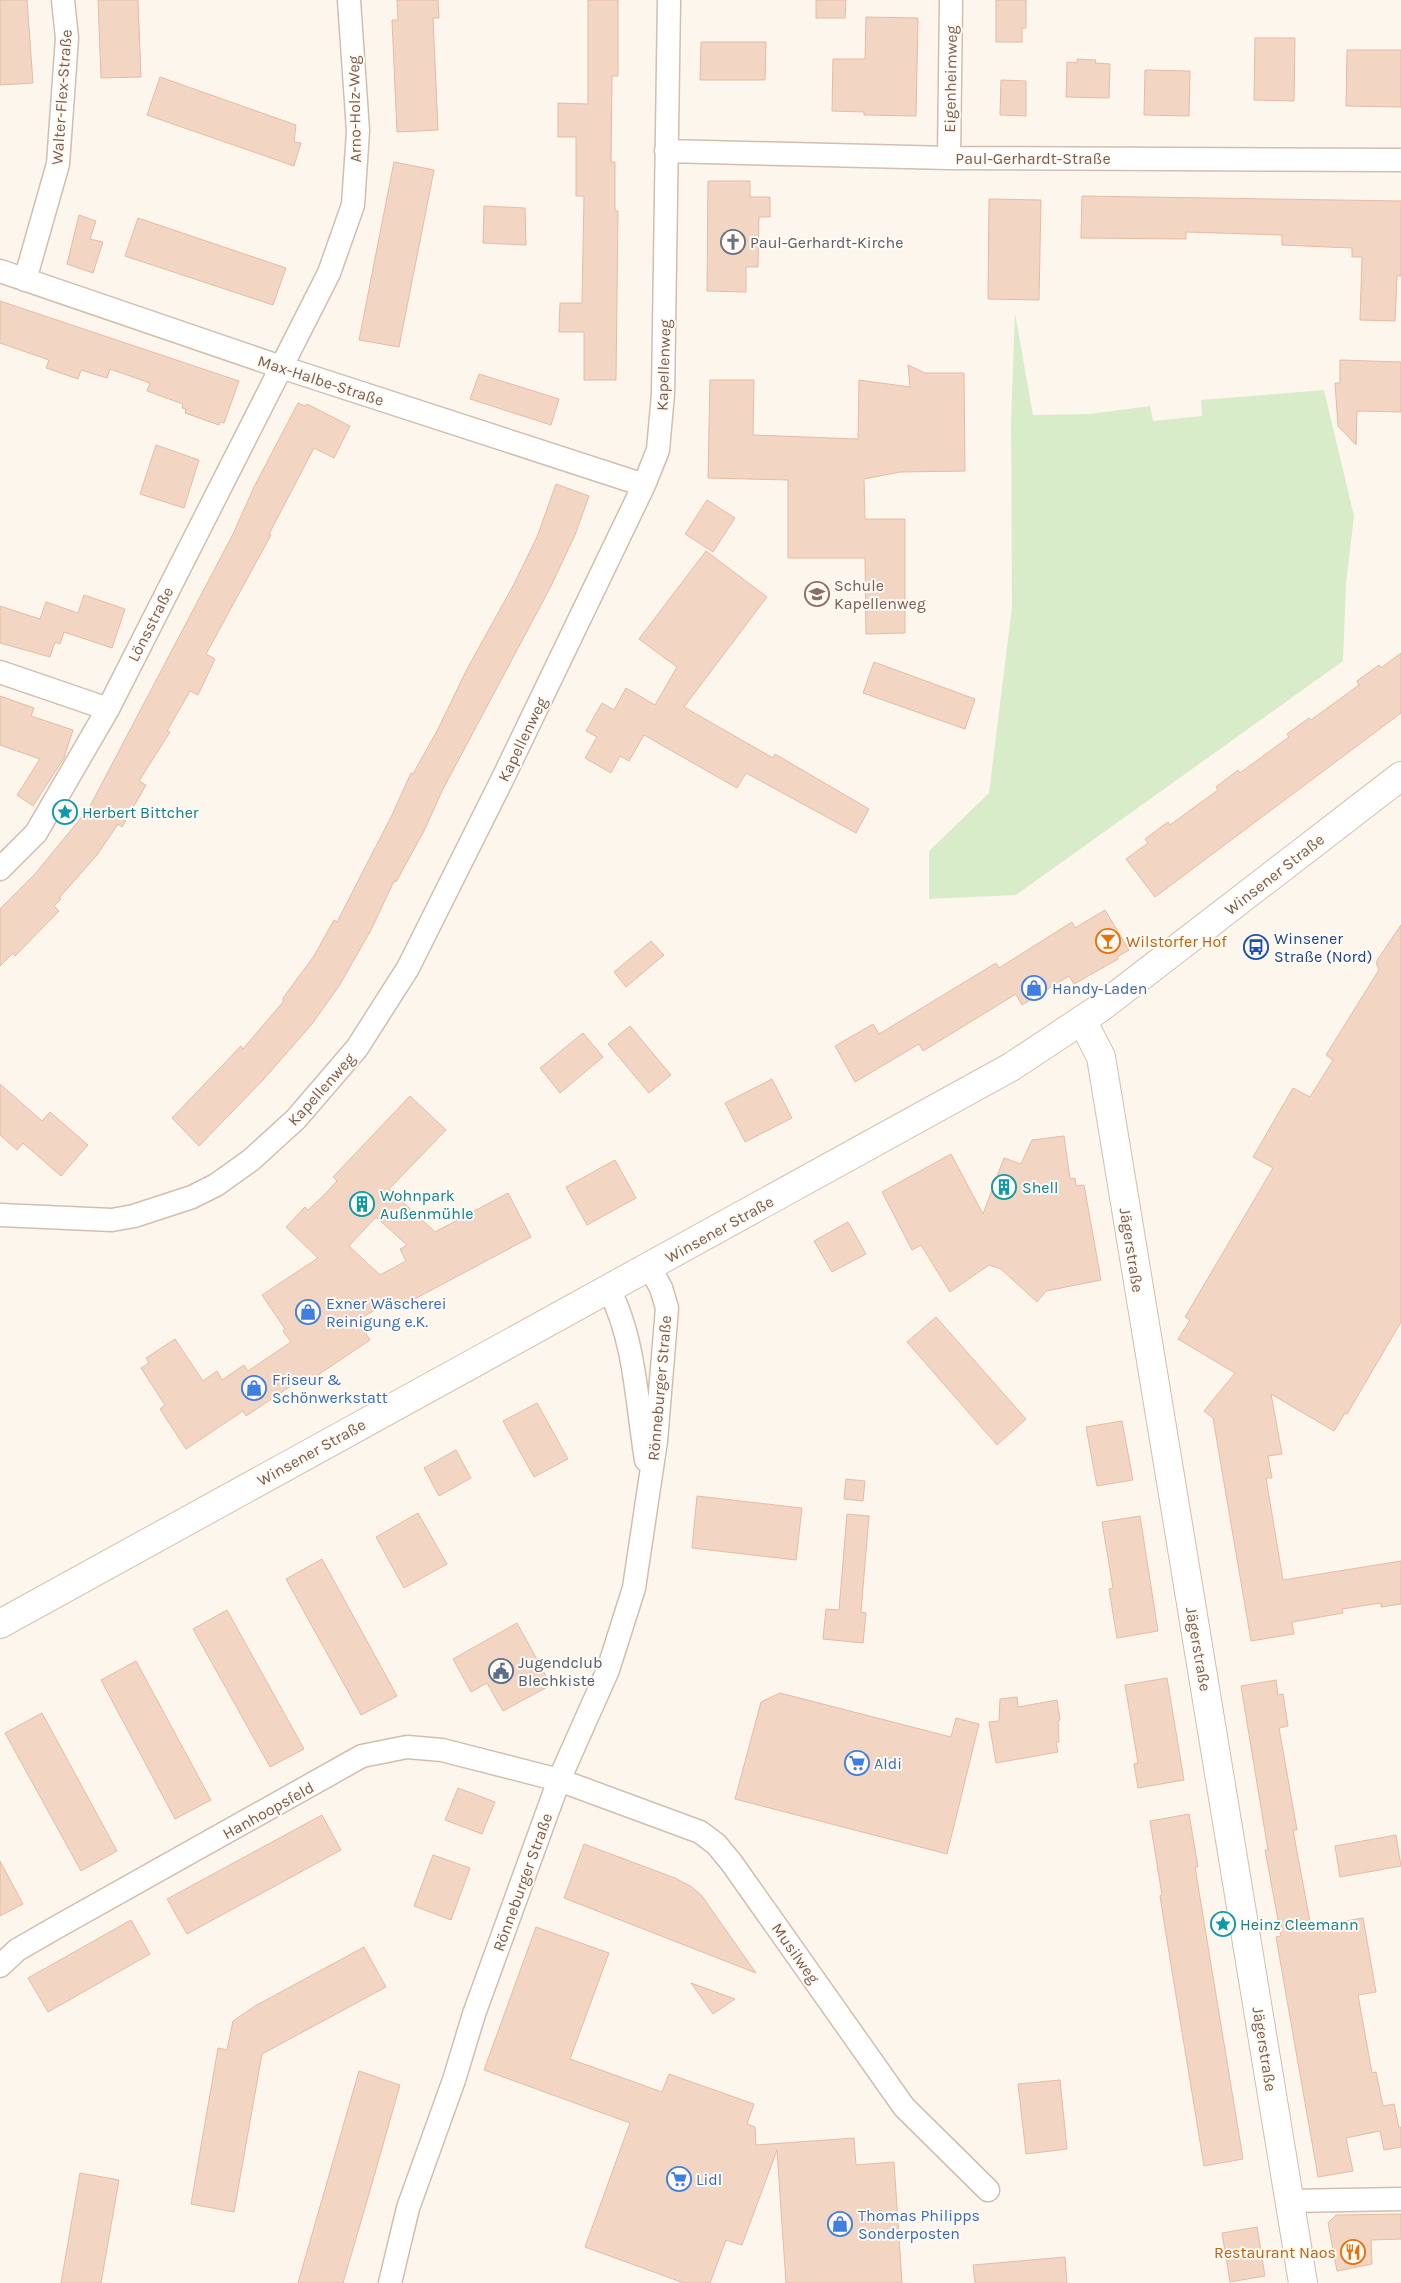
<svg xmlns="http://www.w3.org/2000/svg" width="1401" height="2283" font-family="Karla,sans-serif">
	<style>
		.green { fill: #d8ecc9 }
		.building { fill: #f3d5c3; stroke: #e6bba3; fill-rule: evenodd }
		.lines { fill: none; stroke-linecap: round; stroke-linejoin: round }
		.minor-casing { stroke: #d1beb0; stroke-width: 25 }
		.tertiary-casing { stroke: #d1beb0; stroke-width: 30 }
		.secondary-casing { stroke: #d6c0b0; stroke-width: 30 }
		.minor { stroke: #fff; stroke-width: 22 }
		.tertiary { stroke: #fff; stroke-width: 28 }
		.secondary { stroke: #fff; stroke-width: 28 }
		.labels { text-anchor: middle; stroke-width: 4; stroke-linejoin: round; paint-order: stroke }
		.street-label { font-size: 16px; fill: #7a5c4d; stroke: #fffaf3 }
		.worship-label { font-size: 16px; fill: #5b616d; stroke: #fffaf3; text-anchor: start }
		.education-label { font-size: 16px; fill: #785e54; stroke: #fffaf3; text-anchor: start }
		.culture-label { font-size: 16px; fill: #0d838f; stroke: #fffaf3; text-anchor: start }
		.transit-label { font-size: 16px; fill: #164399; stroke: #fffaf3; text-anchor: start }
		.food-label { font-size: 16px; fill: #c56008; stroke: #fffaf3; text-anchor: start }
		.shop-label { font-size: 16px; fill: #366cbe; stroke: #fffaf3; text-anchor: start }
		.service-label { font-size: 16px; fill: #4e5e75; stroke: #fffaf3; text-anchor: start }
	</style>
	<rect width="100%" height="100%" fill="#fdf6ec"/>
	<path class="green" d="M 1015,313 L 1033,415 L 1090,414 L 1150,406 L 1153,421 L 1202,416 L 1201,400 L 1324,390 L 1354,516 L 1346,584 L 1343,661 L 1016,895 L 929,899 L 929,851 L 989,793 L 1012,607 L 1011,422 Z"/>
	<path class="building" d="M 0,0 L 27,0 L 33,83 L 0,85 Z
		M 98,0 L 138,0 L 141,77 L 101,78 Z
		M 397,0 L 438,0 L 439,18 L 433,18 L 438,130 L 397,132 L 392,20 L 398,20 Z
		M 588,0 L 618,0 L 618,76 L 612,76 L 611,162 L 615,162 L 615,211 L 618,211 L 616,380 L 584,380 L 584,332 L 559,332 L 560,303 L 582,303 L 584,196 L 576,196 L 576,137 L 558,137 L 558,103 L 588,104 Z
		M 816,0 L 846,0 L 845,18 L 816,18 Z
		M 996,0 L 1026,0 L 1026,28 L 1022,28 L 1022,42 L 996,42 Z
		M 866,17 L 918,18 L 916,116 L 864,115 L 864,112 L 832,111 L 833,59 L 865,59 Z
		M 1255,38 L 1295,38 L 1294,101 L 1254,100 Z
		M 701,42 L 766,42 L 765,80 L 700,80 Z
		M 1347,50 L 1401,50 L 1401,107 L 1346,106 Z
		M 1077,59 L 1096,60 L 1095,63 L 1110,64 L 1109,98 L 1066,97 L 1067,62 L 1077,63 Z
		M 1145,70 L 1190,71 L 1189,116 L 1144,115 Z
		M 160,77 L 296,125 L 294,142 L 301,143 L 294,166 L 147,115 Z
		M 1001,80 L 1026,81 L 1026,116 L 1000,115 Z
		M 394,162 L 434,170 L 399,347 L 359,340 Z
		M 708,181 L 750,181 L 750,197 L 770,197 L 770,217 L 759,217 L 758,267 L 746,267 L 746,292 L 707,291 Z
		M 1082,196 L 1401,201 L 1401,276 L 1397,276 L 1395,321 L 1360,320 L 1362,257 L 1352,257 L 1352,248 L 1282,245 L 1282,235 L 1186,232 L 1186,239 L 1081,238 Z
		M 989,199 L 1041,200 L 1039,300 L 988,299 Z
		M 484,206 L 525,208 L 526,245 L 483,243 Z
		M 79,215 L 96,221 L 90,239 L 103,242 L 93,273 L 67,264 Z
		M 138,218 L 286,268 L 273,305 L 125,256 Z
		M 0,301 L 239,381 L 224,423 L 220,422 L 219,425 L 185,413 L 186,409 L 182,408 L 183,404 L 147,391 L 150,383 L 110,369 L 107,378 L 81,370 L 78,379 L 46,368 L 49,360 L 0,343 Z
		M 1340,360 L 1401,362 L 1401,412 L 1357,411 L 1356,445 L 1338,426 L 1335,383 L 1340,383 Z
		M 908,365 L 925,373 L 964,373 L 965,471 L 900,472 L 864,479 L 865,519 L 905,519 L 905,633 L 866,634 L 865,558 L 788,558 L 788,480 L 708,478 L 710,380 L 754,380 L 753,435 L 858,439 L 859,380 L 910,387 Z
		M 479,374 L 559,399 L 551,425 L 470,399 Z
		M 298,403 L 305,406 L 307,404 L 350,426 L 334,458 L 314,448 L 269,534 L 271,535 L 206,654 L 215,659 L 198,695 L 190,691 L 167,731 L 170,732 L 139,781 L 146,785 L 122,827 L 118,824 L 97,855 L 59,898 L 61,899 L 54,906 L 59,911 L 15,956 L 13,953 L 0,966 L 0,909 L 35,874 L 89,808 L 233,534 L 254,487 Z
		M 156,445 L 199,460 L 184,508 L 140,494 Z
		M 556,484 L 589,496 L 575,535 L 550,588 L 443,789 L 424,831 L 396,882 L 394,881 L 371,930 L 339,986 L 312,1024 L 263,1080 L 199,1146 L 172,1118 L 241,1046 L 243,1049 L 283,1002 L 283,998 L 314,956 L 334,920 L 337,922 L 392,815 L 411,773 L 413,774 L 438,729 L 467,669 L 513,586 L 537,537 Z
		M 707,500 L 735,518 L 713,552 L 685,534 Z
		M 706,551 L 767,597 L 684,707 L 773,758 L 775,754 L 869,809 L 856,833 L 746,773 L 737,788 L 644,735 L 629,761 L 620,756 L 611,773 L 585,758 L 597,737 L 586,731 L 602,703 L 614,710 L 626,688 L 655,705 L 677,667 L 639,639 Z
		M 84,595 L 125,609 L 112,648 L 64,632 L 60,644 L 55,642 L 50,657 L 0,643 L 0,606 L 40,619 L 46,602 L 78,613 Z
		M 1401,653 L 1401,713 L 1155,897 L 1126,859 L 1148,843 L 1145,839 L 1168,822 L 1170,825 L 1218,790 L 1216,787 L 1238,770 L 1240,773 L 1289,737 L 1287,734 L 1309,718 L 1311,720 L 1359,685 L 1357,681 L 1379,665 L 1381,668 Z
		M 874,662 L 975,699 L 965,729 L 863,693 Z
		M 0,696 L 34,708 L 31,716 L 73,730 L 64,758 L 33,806 L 17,795 L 40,759 L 0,745 Z
		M 1105,910 L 1129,950 L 1117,957 L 1118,959 L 1074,984 L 1069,976 L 1022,1005 L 1016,994 L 923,1051 L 919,1044 L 855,1082 L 835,1046 L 873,1024 L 879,1034 L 996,963 L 999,968 L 1072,922 L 1075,928 Z
		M 1401,925 L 1401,1322 L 1347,1414 L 1345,1413 L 1334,1431 L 1271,1394 L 1282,1454 L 1268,1456 L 1272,1478 L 1266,1478 L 1283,1580 L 1401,1561 L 1401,1604 L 1381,1607 L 1381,1603 L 1342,1609 L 1343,1613 L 1292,1622 L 1294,1634 L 1251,1641 L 1213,1418 L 1204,1411 L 1235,1373 L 1178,1339 L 1190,1320 L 1185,1317 L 1273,1168 L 1253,1157 L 1293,1088 L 1310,1097 L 1333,1060 L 1326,1055 L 1379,970 L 1376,962 Z
		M 651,941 L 664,955 L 626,987 L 614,972 Z
		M 630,1026 L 671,1075 L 649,1093 L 608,1044 Z
		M 583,1033 L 603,1057 L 560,1093 L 540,1068 Z
		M 772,1079 L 792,1118 L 745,1142 L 725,1103 Z
		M 0,1084 L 42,1121 L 50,1112 L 88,1145 L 61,1176 L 23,1143 L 17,1150 L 0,1135 Z
		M 410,1096 L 446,1130 L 389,1189 L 435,1232 L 508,1193 L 531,1237 L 394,1310 L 390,1302 L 357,1320 L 370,1340 L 309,1381 L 306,1376 L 246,1416 L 243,1411 L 186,1449 L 160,1409 L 165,1405 L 141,1368 L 149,1363 L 146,1358 L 175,1339 L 203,1381 L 217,1371 L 222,1380 L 244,1365 L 248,1371 L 291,1342 L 283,1331 L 285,1329 L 262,1295 L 318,1258 L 286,1227 L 305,1207 L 308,1210 L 324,1195 L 337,1181 L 333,1177 ZM 376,1217 L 407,1245 L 400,1249 L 406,1261 L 380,1275 L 349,1246 Z
		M 1064,1136 L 1070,1179 L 1075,1178 L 1076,1186 L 1084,1185 L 1101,1280 L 1046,1291 L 1037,1302 L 1001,1269 L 989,1265 L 950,1292 L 921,1245 L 912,1250 L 882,1192 L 951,1154 L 983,1214 L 1004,1158 L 1021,1164 L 1032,1140 Z
		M 615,1160 L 636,1198 L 587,1225 L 566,1187 Z
		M 848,1222 L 866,1254 L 832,1272 L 814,1241 Z
		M 936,1317 L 1026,1419 L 997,1445 L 907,1342 Z
		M 537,1403 L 568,1459 L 534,1477 L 503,1421 Z
		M 1122,1421 L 1133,1480 L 1097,1486 L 1086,1427 Z
		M 456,1450 L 471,1478 L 439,1496 L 424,1468 Z
		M 846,1479 L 865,1481 L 863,1501 L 844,1499 Z
		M 697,1496 L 802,1508 L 796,1560 L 692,1548 Z
		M 418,1513 L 447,1564 L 404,1588 L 376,1537 Z
		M 847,1514 L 869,1516 L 861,1612 L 866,1613 L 863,1643 L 823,1639 L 826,1609 L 839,1610 Z
		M 1140,1516 L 1158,1631 L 1117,1638 L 1109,1589 L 1113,1588 L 1102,1522 Z
		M 322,1559 L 397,1696 L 361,1715 L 286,1579 Z
		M 227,1610 L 304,1749 L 270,1767 L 193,1629 Z
		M 517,1623 L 551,1685 L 503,1711 L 487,1683 L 471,1692 L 453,1659 Z
		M 136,1661 L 211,1800 L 175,1819 L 101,1680 Z
		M 1167,1678 L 1184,1780 L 1138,1788 L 1134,1764 L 1138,1763 L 1125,1685 Z
		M 1276,1680 L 1278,1695 L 1283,1694 L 1288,1726 L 1279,1728 L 1297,1830 L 1293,1830 L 1311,1927 L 1363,1918 L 1376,1992 L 1358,1995 L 1372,2073 L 1376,2072 L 1383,2106 L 1394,2104 L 1399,2128 L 1401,2127 L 1401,2147 L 1384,2150 L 1380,2131 L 1346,2138 L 1353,2171 L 1318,2177 L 1276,1937 L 1281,1936 L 1265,1850 L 1268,1850 L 1241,1686 Z
		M 780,1693 L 951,1737 L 956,1718 L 979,1724 L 947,1854 L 735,1799 L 761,1702 Z
		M 1017,1697 L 1018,1707 L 1057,1700 L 1060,1720 L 1058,1721 L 1059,1742 L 1056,1742 L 1058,1752 L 996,1763 L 989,1722 L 999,1721 L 1000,1699 Z
		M 42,1713 L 117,1851 L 81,1871 L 5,1733 Z
		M 458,1788 L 495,1802 L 482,1834 L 445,1820 Z
		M 1189,1814 L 1198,1867 L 1195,1867 L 1243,2159 L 1204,2166 L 1164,1922 L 1160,1896 L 1162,1895 L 1150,1821 Z
		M 322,1815 L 341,1850 L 187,1934 L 167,1899 Z
		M 1396,1835 L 1401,1866 L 1340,1877 L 1335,1846 Z
		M 584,1844 L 675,1878 L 692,1887 L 702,1896 L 756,1973 L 564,1898 Z
		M 433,1855 L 470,1868 L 451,1920 L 414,1906 Z
		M 0,1861 L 23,1904 L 0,1916 Z
		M 131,1920 L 150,1954 L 48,2012 L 28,1978 Z
		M 536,1927 L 609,1953 L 570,2059 L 662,2092 L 669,2074 L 754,2104 L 747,2124 L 755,2127 L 756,2145 L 854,2138 L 856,2165 L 894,2162 L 902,2283 L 786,2283 L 777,2150 L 742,2245 L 726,2240 L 710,2283 L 684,2283 L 585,2247 L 630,2123 L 484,2070 Z
		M 364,1947 L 386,1987 L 262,2054 L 234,2212 L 191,2204 L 218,2048 L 227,2050 L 233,2021 L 255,2006 Z
		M 691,1983 L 735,1999 L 713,2014 Z
		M 359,2071 L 400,2085 L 371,2187 L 343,2283 L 298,2283 Z
		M 1060,2080 L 1067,2149 L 1026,2154 L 1018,2084 Z
		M 80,2173 L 119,2180 L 101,2283 L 61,2283 Z
		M 1401,2214 L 1401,2239 L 1371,2240 L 1372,2264 L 1337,2271 L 1328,2223 L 1336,2215 Z
		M 1257,2227 L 1265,2276 L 1230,2282 L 1222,2233 Z
		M 1065,2257 L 1067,2283 L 975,2283 L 973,2265 Z"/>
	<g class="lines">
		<defs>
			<path id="minor" d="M 666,151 L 949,158 L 1401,160
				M 949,158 L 951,0
				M 0,271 L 281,367 L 644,485
				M 25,280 L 58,164 L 67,38 L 63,0
				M 0,672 L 108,709
				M 0,869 L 36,833 L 108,709 L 329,273 L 353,205 L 358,131 L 349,0
				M 0,1215 L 112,1220 L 134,1216 L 192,1197 L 216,1185 L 251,1160 L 296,1119 L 357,1048 L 408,968 L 502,780 L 644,485 L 658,450 L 663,394 L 669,0
				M 609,1290 C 635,1338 637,1406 646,1460
				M 0,1966 L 17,1950 L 57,1927 L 362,1756 L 407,1747 L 442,1750 L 559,1780 L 700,1832 L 716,1844 L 731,1862 L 904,2107 L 988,2190
				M 1290,2201 L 1401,2199
				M 390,2283 L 408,2208 L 454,2080 L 474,2014 L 559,1780 L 608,1670 L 634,1588 L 656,1441 L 667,1308 L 661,1288 L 650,1268"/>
			<path id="tertiary" d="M 1082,1020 L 1101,1057 L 1303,2283"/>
			<path id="secondary" d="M 0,1624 L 1011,1067 L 1100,1008 L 1401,776"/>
		</defs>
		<use href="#minor" class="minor-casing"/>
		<use href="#tertiary" class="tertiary-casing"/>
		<use href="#secondary" class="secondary-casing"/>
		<use href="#minor" class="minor"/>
		<use href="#tertiary" class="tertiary"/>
		<use href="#secondary" class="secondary"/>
	</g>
	<defs>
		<symbol id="church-ring" viewBox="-11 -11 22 22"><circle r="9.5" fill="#fffaf3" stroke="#6b7280" stroke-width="1.5"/><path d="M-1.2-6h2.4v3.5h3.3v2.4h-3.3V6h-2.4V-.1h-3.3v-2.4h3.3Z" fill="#6b7280"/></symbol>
		<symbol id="school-ring" viewBox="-11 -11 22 22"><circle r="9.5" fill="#fffaf3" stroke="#8d6e63" stroke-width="1.5"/><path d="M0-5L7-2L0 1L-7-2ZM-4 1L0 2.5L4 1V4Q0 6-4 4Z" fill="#8d6e63"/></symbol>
		<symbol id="sight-ring" viewBox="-11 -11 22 22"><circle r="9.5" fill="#fffaf3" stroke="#0f9aa8" stroke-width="1.5"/><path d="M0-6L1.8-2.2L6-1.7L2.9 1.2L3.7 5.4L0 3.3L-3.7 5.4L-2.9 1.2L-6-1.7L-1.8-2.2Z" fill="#0f9aa8"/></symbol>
		<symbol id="bar-ring" viewBox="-11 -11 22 22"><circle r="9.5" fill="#fffaf3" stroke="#e8710a" stroke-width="1.5"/><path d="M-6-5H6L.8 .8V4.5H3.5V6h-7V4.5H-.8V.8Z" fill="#e8710a"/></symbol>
		<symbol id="bus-ring" viewBox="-11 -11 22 22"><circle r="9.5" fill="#fffaf3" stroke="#1a4fb4" stroke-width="1.5"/><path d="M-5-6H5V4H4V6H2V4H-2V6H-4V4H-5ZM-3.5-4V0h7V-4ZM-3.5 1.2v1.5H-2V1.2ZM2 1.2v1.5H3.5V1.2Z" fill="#1a4fb4"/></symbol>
		<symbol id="shop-ring" viewBox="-11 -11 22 22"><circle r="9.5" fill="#fffaf3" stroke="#3f7fe0" stroke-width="1.5"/><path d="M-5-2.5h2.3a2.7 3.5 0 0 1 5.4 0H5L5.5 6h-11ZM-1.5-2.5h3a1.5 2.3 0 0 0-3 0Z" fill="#3f7fe0"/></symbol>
		<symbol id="building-ring" viewBox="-11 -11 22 22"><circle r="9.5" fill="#fffaf3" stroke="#0f9aa8" stroke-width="1.5"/><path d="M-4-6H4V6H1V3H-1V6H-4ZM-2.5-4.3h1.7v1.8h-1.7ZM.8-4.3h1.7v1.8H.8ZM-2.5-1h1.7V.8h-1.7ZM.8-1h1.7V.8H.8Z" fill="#0f9aa8"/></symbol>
		<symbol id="civic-ring" viewBox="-11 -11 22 22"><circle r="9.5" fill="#fffaf3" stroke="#5c6f8a" stroke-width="1.5"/><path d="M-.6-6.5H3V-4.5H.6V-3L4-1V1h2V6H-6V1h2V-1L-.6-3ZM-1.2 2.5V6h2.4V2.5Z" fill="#5c6f8a"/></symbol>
		<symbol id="supermarket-ring" viewBox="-11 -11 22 22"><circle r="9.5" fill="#fffaf3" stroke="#3f7fe0" stroke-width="1.5"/><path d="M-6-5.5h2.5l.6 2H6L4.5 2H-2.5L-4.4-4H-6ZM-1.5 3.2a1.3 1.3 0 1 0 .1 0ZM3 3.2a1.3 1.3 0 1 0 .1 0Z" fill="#3f7fe0"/></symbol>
		<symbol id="restaurant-ring" viewBox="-11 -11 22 22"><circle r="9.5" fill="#fffaf3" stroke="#e8710a" stroke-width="1.5"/><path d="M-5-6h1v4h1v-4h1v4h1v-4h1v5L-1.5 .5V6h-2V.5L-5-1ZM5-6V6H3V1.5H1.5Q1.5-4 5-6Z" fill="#e8710a"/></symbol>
	</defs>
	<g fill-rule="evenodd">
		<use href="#church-ring" x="719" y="228" width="28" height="28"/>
		<use href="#school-ring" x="803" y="580" width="28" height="28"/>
		<use href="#sight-ring" x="51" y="798" width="28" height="28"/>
		<use href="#bar-ring" x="1094" y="927" width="28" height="28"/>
		<use href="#bus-ring" x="1242" y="933" width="28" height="28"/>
		<use href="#shop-ring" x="1020" y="974" width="28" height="28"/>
		<use href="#building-ring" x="990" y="1173" width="28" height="28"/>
		<use href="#building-ring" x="348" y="1190" width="28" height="28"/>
		<use href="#shop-ring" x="294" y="1298" width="28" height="28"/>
		<use href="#shop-ring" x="240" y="1374" width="28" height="28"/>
		<use href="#civic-ring" x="487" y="1657" width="28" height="28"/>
		<use href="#supermarket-ring" x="843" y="1749" width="28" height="28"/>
		<use href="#sight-ring" x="1209" y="1910" width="28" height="28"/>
		<use href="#supermarket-ring" x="665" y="2165" width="28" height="28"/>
		<use href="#shop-ring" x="826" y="2210" width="28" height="28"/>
		<use href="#restaurant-ring" x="1339" y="2238" width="28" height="28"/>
	</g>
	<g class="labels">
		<g class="street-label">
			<text transform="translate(950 79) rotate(-89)" y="6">Eigenheimweg</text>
			<text transform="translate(61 97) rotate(-86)" y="6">Walter-Flex-Straße</text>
			<text transform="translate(354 109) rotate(-91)" y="6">Arno-Holz-Weg</text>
			<text x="1033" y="164">Paul-Gerhardt-Straße</text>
			<text transform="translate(663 365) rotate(-88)" y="6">Kapellenweg</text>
			<text transform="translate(321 380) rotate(18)" y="6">Max-Halbe-Straße</text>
			<text transform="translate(150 624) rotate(-63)" y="6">Lönsstraße</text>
			<text transform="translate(522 739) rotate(-64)" y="6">Kapellenweg</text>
			<text transform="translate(1274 874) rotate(-38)" y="6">Winsener Straße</text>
			<text transform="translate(321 1089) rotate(-48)" y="6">Kapellenweg</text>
			<text transform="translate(719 1229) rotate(-29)" y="6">Winsener Straße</text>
			<text transform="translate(1132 1250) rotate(81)" y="6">Jägerstraße</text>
			<text transform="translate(659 1388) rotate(-85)" y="6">Rönneburger Straße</text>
			<text transform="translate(311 1452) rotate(-29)" y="6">Winsener Straße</text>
			<text transform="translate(1199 1649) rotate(80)" y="6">Jägerstraße</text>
			<text transform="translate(268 1810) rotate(-29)" y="6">Hanhoopsfeld</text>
			<text transform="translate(522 1882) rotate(-70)" y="6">Rönneburger Straße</text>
			<text transform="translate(796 1953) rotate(55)" y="6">Musilweg</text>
			<text transform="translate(1265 2049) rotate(81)" y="6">Jägerstraße</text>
		</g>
		<g class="worship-label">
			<text x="750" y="248">Paul-Gerhardt-Kirche</text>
		</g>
		<g class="education-label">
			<text x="834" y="591">Schule<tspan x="834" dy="18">Kapellenweg</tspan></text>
		</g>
		<g class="culture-label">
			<text x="82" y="818">Herbert Bittcher</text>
			<text x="1022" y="1193">Shell</text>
			<text x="380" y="1201">Wohnpark<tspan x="380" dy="18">Außenmühle</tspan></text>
			<text x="1240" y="1930">Heinz Cleemann</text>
		</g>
		<g class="transit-label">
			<text x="1274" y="944">Winsener<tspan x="1274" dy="18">Straße (Nord)</tspan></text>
		</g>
		<g class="food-label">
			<text x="1126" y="947">Wilstorfer Hof</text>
			<text x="1336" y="2258" text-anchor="end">Restaurant Naos</text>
		</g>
		<g class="shop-label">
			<text x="1052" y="994">Handy-Laden</text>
			<text x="326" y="1309">Exner Wäscherei<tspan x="326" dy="18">Reinigung e.K.</tspan></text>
			<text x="272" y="1385">Friseur &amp;<tspan x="272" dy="18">Schönwerkstatt</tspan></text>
			<text x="874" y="1769">Aldi</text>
			<text x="696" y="2185">Lidl</text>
			<text x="858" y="2221">Thomas Philipps<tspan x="858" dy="18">Sonderposten</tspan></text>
		</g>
		<g class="service-label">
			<text x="518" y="1668">Jugendclub<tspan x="518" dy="18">Blechkiste</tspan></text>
		</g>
	</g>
</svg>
